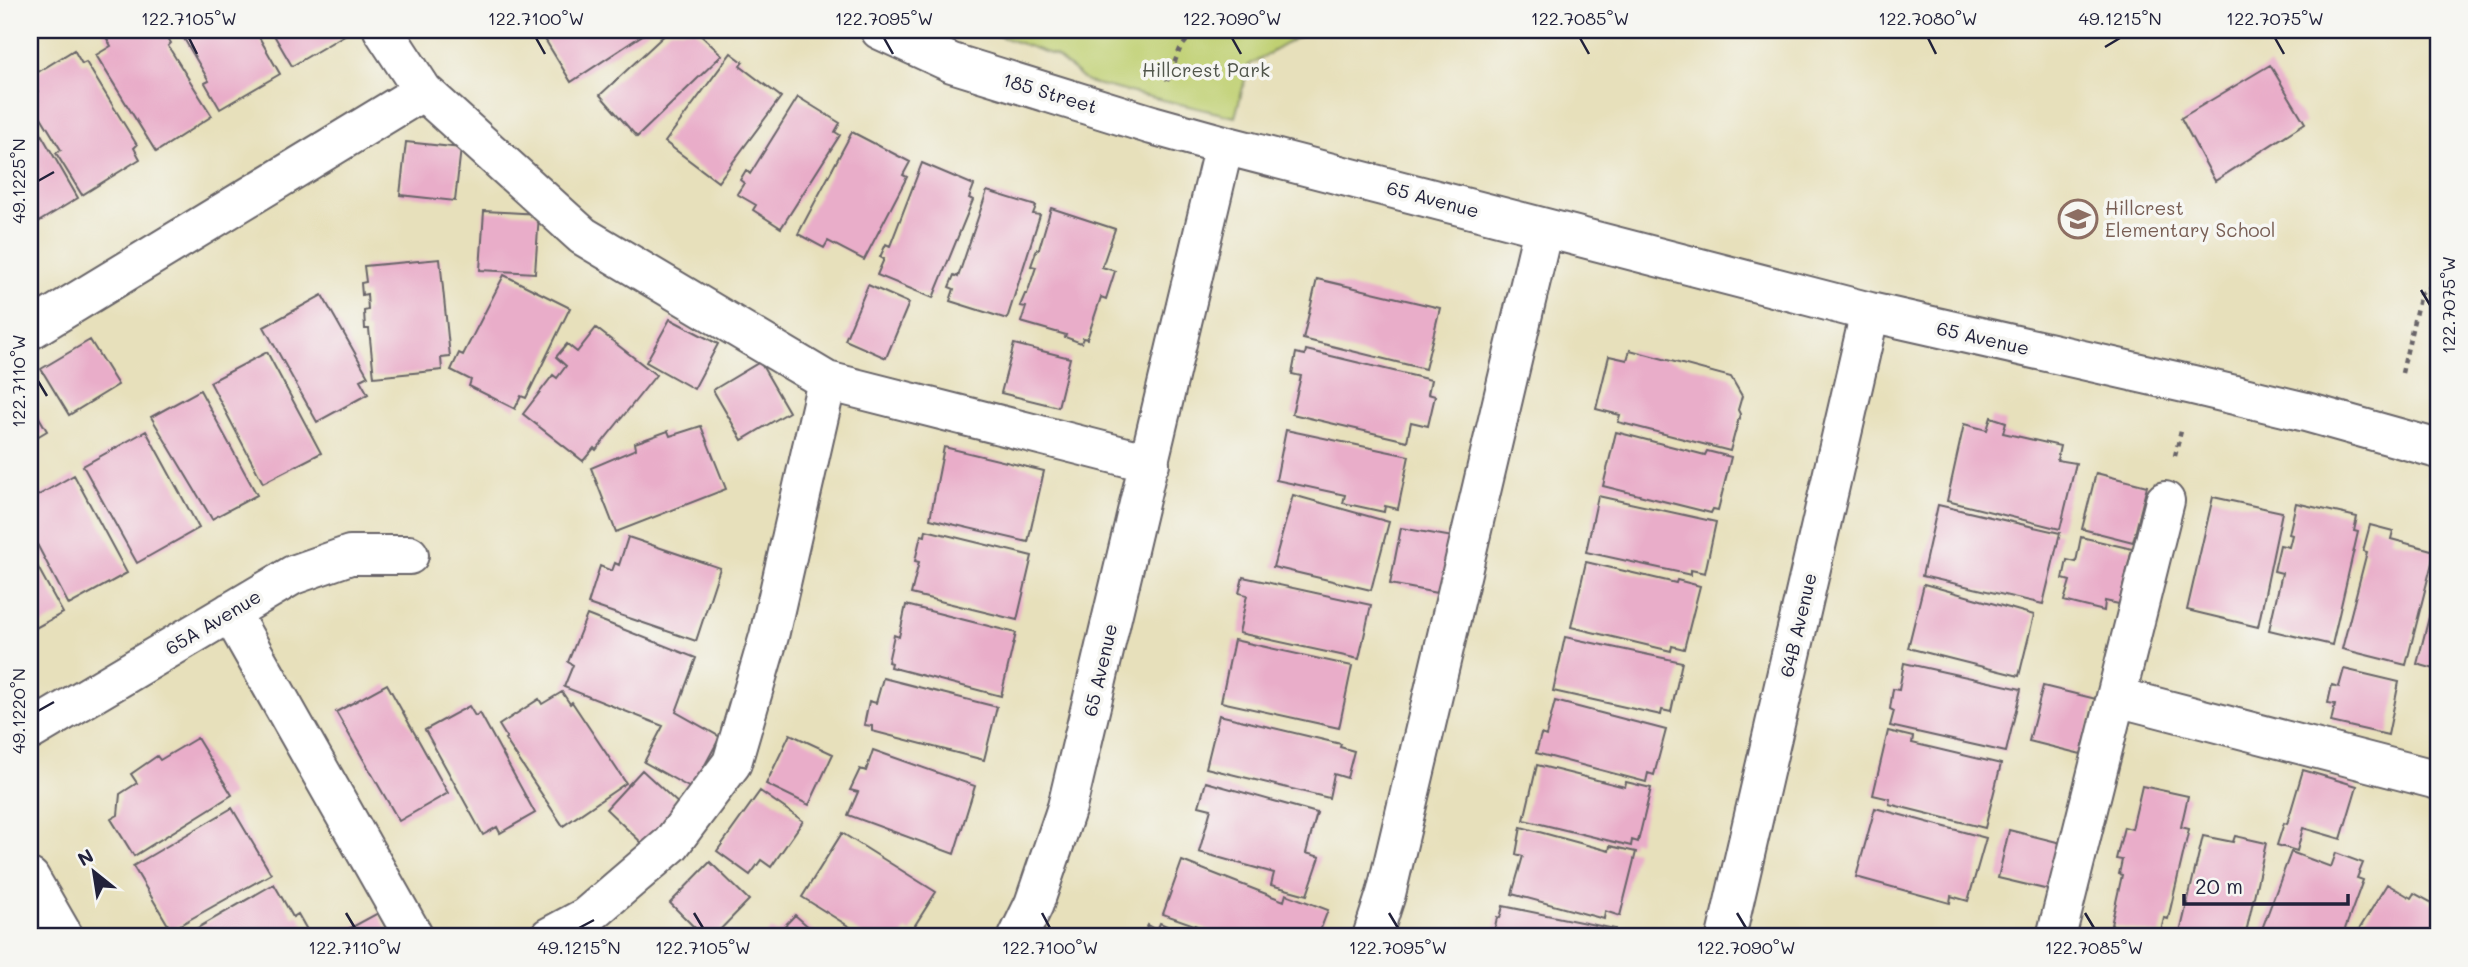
<svg xmlns="http://www.w3.org/2000/svg" width="2468" height="967" font-family="Mali,sans-serif">
	<style>
		.green { fill: #c0d072; stroke: #717956; stroke-width: 2 }
		.building { fill: #e9adc9 }
		.lines { fill: none; stroke-linecap: round; stroke-linejoin: round }
		.minor-casing { stroke: #676468; stroke-width: 42 }
		.path { stroke: #676468; stroke-width: 4.5; stroke-dasharray: 5 5; stroke-linecap: butt }
		.minor { stroke: #fff; stroke-width: 38 }
		.ticks { fill: none; stroke: #22223b; stroke-width: 2.5 }
		.labels { text-anchor: middle; stroke-width: 7; stroke-linejoin: round; paint-order: stroke }
		.park-label { font-size: 19px; fill: #51564c; stroke: #f6f6f2 }
		.street-label { font-size: 19px; fill: #22223b; stroke: #f6f6f2 }
		.education-label { font-size: 19px; fill: #785e54; stroke: #f6f6f2; text-anchor: start }
		.neatline { fill: none; stroke: #22223b; stroke-width: 2.5 }
		.ticks-label { font-size: 18px; text-anchor: middle; fill: #22223b }
	</style>
	<rect width="100%" height="100%" fill="#f6f6f2"/>
	<filter id="ink" filterUnits="userSpaceOnUse"><feTurbulence type="fractalNoise" baseFrequency=".0143" numOctaves="2"/><feDisplacementMap in="SourceGraphic" scale="14" xChannelSelector="R" yChannelSelector="G"/><feConvolveMatrix kernelMatrix="1 2 1 2 8 2 1 2 1" color-interpolation-filters="sRGB"/></filter>
	<filter id="wash" filterUnits="userSpaceOnUse"><feTurbulence type="fractalNoise" baseFrequency=".00686" numOctaves="4" result="noise"/><feDisplacementMap in="SourceGraphic" scale="28" xChannelSelector="R" yChannelSelector="G"/><feGaussianBlur stdDeviation="1.57" result="paint"/><feColorMatrix in="noise" values="0 0 0 0 0 0 0 0 0 0 0 0 0 0 0 0 0 1.4 0 .05"/><feComposite in="paint" operator="in"/></filter>
	<g filter="url(#wash)">
		<rect width="100%" height="100%" fill="#e7e0bb"/>
		<path class="green" d="M 982,30 L 1310,30 L 1249,65 L 1235,117 L 1087,82 L 1056,56 Z"/>
		<g id="blocks">
			<path class="building" d="M 107,30 L 154,30 L 157,34 L 164,31 L 171,43 L 168,46 L 212,116 L 156,152 L 96,55 L 111,46 L 103,32 Z
				M 179,30 L 255,30 L 280,74 L 220,109 L 205,83 L 209,81 Z
				M 271,30 L 353,30 L 292,66 Z
				M 552,30 L 650,30 L 571,82 L 543,36 Z
				M 670,30 L 695,30 L 722,55 L 637,137 L 600,95 Z
				M 74,50 L 82,64 L 86,62 L 137,145 L 134,148 L 140,159 L 82,195 L 56,153 L 61,150 L 30,99 L 30,97 L 38,92 L 30,77 Z
				M 731,53 L 743,62 L 740,66 L 781,97 L 718,182 L 665,142 Z
				M 2270,65 L 2305,123 L 2215,181 L 2181,118 Z
				M 798,97 L 840,123 L 835,132 L 840,135 L 781,228 L 753,210 L 756,205 L 737,194 L 744,183 L 740,180 L 746,170 L 750,174 Z
				M 30,115 L 78,198 L 30,227 Z
				M 852,132 L 910,162 L 903,175 L 907,177 L 864,260 L 828,241 L 824,248 L 798,234 Z
				M 406,142 L 461,148 L 455,201 L 400,195 Z
				M 922,163 L 974,185 L 969,198 L 973,200 L 933,298 L 877,275 L 884,259 L 880,257 L 886,244 L 890,246 Z
				M 987,191 L 1036,206 L 1033,214 L 1040,215 L 1007,319 L 950,301 L 954,289 L 949,287 L 954,275 L 958,277 Z
				M 1051,208 L 1115,229 L 1102,267 L 1115,271 L 1106,299 L 1101,297 L 1087,339 L 1083,338 L 1081,343 L 1065,337 L 1066,335 L 1021,322 L 1026,307 L 1020,306 L 1025,294 L 1027,294 L 1036,267 L 1031,266 L 1037,249 L 1039,249 Z
				M 484,211 L 539,214 L 535,273 L 480,270 Z
				M 440,259 L 450,357 L 441,358 L 442,370 L 374,377 L 369,329 L 365,329 L 364,311 L 368,310 L 367,294 L 362,295 L 361,283 L 366,282 L 364,266 Z
				M 504,275 L 570,308 L 526,398 L 521,396 L 515,409 L 469,386 L 471,380 L 451,370 L 459,353 L 463,355 Z
				M 1317,279 L 1440,308 L 1425,369 L 1303,339 Z
				M 868,285 L 909,303 L 886,358 L 845,340 Z
				M 322,295 L 368,376 L 360,380 L 368,394 L 317,422 L 264,327 Z
				M 670,319 L 718,344 L 694,389 L 646,362 Z
				M 596,328 L 656,375 L 596,450 L 594,448 L 583,461 L 523,414 L 553,375 L 557,378 L 566,366 L 556,357 L 567,344 L 577,352 Z
				M 90,340 L 118,385 L 69,415 L 41,369 Z
				M 1014,344 L 1070,358 L 1058,407 L 1001,393 Z
				M 1306,350 L 1431,380 L 1428,394 L 1435,396 L 1428,426 L 1411,422 L 1407,441 L 1292,414 L 1301,376 L 1292,374 L 1296,353 L 1305,355 Z
				M 1630,350 L 1731,377 L 1742,396 L 1738,410 L 1740,414 L 1730,451 L 1618,422 L 1620,415 L 1596,409 L 1609,356 L 1627,360 Z
				M 267,352 L 321,453 L 263,483 L 210,382 Z
				M 760,362 L 789,412 L 742,440 L 713,390 Z
				M 200,390 L 257,495 L 212,519 L 151,417 Z
				M 30,402 L 47,431 L 30,441 Z
				M 1991,417 L 2006,422 L 2003,433 L 2060,446 L 2057,460 L 2076,463 L 2060,529 L 1947,501 L 1964,424 L 1987,430 Z
				M 701,426 L 726,489 L 616,532 L 591,468 L 636,449 L 635,443 L 668,431 L 670,436 Z
				M 1286,430 L 1409,456 L 1398,509 L 1385,506 L 1384,512 L 1343,503 L 1345,495 L 1276,480 Z
				M 146,431 L 199,528 L 137,563 L 83,466 Z
				M 1616,432 L 1705,455 L 1707,451 L 1731,457 L 1718,510 L 1713,509 L 1711,513 L 1603,486 Z
				M 944,447 L 1044,471 L 1028,542 L 930,519 Z
				M 2096,473 L 2147,486 L 2133,542 L 2082,529 Z
				M 74,475 L 127,573 L 69,605 L 30,531 L 30,500 Z
				M 1293,495 L 1389,522 L 1371,590 L 1273,567 Z
				M 1598,496 L 1716,522 L 1705,573 L 1691,570 L 1691,575 L 1586,552 Z
				M 2213,497 L 2282,512 L 2258,627 L 2187,610 Z
				M 2296,503 L 2357,517 L 2354,531 L 2358,532 L 2332,645 L 2269,630 L 2282,573 L 2274,571 L 2280,545 L 2289,547 L 2292,535 L 2289,534 Z
				M 1938,505 L 2060,533 L 2043,604 L 1922,576 Z
				M 2370,525 L 2393,531 L 2391,539 L 2435,551 L 2406,665 L 2342,649 L 2367,552 L 2363,551 Z
				M 1401,528 L 1453,537 L 1442,594 L 1390,584 Z
				M 926,530 L 1032,556 L 1017,620 L 911,594 L 919,562 L 915,561 L 921,535 L 925,536 Z
				M 628,537 L 720,568 L 696,641 L 588,604 L 600,566 L 612,571 L 615,563 L 619,565 Z
				M 2081,537 L 2132,549 L 2119,604 L 2105,601 L 2104,611 L 2064,601 L 2070,581 L 2063,579 L 2067,560 L 2076,562 Z
				M 30,553 L 63,613 L 30,631 Z
				M 1586,562 L 1676,583 L 1677,580 L 1700,586 L 1684,649 L 1672,646 L 1671,651 L 1571,627 Z
				M 1243,577 L 1371,605 L 1359,659 L 1239,633 L 1247,595 L 1239,593 Z
				M 1924,584 L 2034,615 L 2019,676 L 1908,648 Z
				M 2437,586 L 2438,586 L 2438,670 L 2417,664 Z
				M 906,605 L 1016,633 L 1001,696 L 890,667 L 891,663 L 888,662 L 894,635 L 899,637 Z
				M 587,615 L 696,658 L 676,712 L 720,737 L 692,789 L 644,762 L 663,726 L 564,687 L 573,665 L 568,662 Z
				M 1565,637 L 1682,662 L 1671,712 L 1662,710 L 1661,715 L 1553,691 Z
				M 1234,640 L 1352,666 L 1339,728 L 1221,702 Z
				M 1904,663 L 2021,689 L 2006,752 L 1890,726 L 1894,711 L 1890,709 L 1893,689 L 1899,690 Z
				M 2344,669 L 2399,682 L 2388,735 L 2331,722 L 2335,704 L 2328,703 L 2332,685 L 2339,687 Z
				M 883,678 L 997,707 L 984,760 L 872,731 L 872,726 L 864,725 L 869,701 L 876,703 Z
				M 387,684 L 448,793 L 399,821 L 336,712 Z
				M 2043,686 L 2096,699 L 2081,754 L 2029,741 Z
				M 562,692 L 570,704 L 572,702 L 626,783 L 563,826 L 505,739 L 507,738 L 499,725 L 539,699 L 542,704 Z
				M 1555,701 L 1666,730 L 1654,775 L 1648,773 L 1646,782 L 1536,753 L 1541,734 L 1546,736 Z
				M 469,706 L 475,716 L 480,713 L 535,813 L 500,833 L 497,827 L 483,835 L 425,730 Z
				M 1219,715 L 1341,744 L 1340,747 L 1354,751 L 1347,778 L 1334,774 L 1329,798 L 1206,768 Z
				M 1888,731 L 1913,737 L 1912,743 L 2001,764 L 1985,828 L 1889,804 L 1890,799 L 1873,795 Z
				M 790,734 L 833,754 L 809,805 L 766,784 Z
				M 197,738 L 232,795 L 134,856 L 111,819 L 118,815 L 120,794 L 137,783 L 131,774 L 157,756 L 160,760 Z
				M 873,750 L 975,786 L 954,854 L 848,815 L 858,792 L 850,790 L 860,769 L 866,771 Z
				M 1537,765 L 1625,787 L 1626,782 L 1651,788 L 1638,842 L 1632,840 L 1631,846 L 1524,820 Z
				M 642,770 L 682,807 L 645,846 L 606,809 Z
				M 2303,770 L 2357,786 L 2341,839 L 2303,828 L 2297,851 L 2277,845 L 2284,823 L 2287,824 Z
				M 1206,782 L 1317,813 L 1306,853 L 1320,857 L 1307,895 L 1271,885 L 1274,873 L 1199,852 L 1211,809 L 1199,806 Z
				M 2142,786 L 2188,796 L 2181,827 L 2189,829 L 2168,919 L 2164,918 L 2160,935 L 2111,925 L 2122,875 L 2119,874 L 2122,860 L 2116,859 L 2124,827 L 2132,829 Z
				M 760,791 L 803,821 L 771,867 L 761,860 L 750,875 L 717,851 Z
				M 232,808 L 271,874 L 171,930 L 133,866 Z
				M 1875,808 L 1986,838 L 1968,901 L 1951,896 L 1950,903 L 1856,877 Z
				M 1521,827 L 1609,851 L 1610,846 L 1636,852 L 1620,916 L 1605,911 L 1604,919 L 1512,894 L 1523,856 L 1516,854 Z
				M 2009,830 L 2065,844 L 2053,891 L 1998,878 Z
				M 842,833 L 936,892 L 910,933 L 906,930 L 902,937 L 866,937 L 802,897 Z
				M 2203,836 L 2233,842 L 2235,836 L 2266,843 L 2245,937 L 2179,937 Z
				M 2291,852 L 2331,867 L 2336,853 L 2363,863 L 2357,878 L 2363,880 L 2342,937 L 2259,937 Z
				M 1182,861 L 1284,901 L 1286,894 L 1328,910 L 1318,936 L 1300,930 L 1297,937 L 1228,937 L 1163,914 Z
				M 710,862 L 749,900 L 713,937 L 704,937 L 670,903 Z
				M 274,884 L 293,917 L 298,914 L 311,937 L 182,937 Z
				M 2387,884 L 2411,898 L 2414,893 L 2438,906 L 2438,937 L 2355,936 Z
				M 1503,906 L 1615,929 L 1614,937 L 1493,937 L 1497,917 L 1500,918 Z
				M 378,913 L 391,937 L 334,937 Z
				M 795,915 L 820,937 L 764,937 L 771,929 L 778,933 Z
				M 1160,923 L 1191,937 L 1142,937 L 1148,925 L 1157,930 Z"/>
		</g>
	</g>
	<g filter="url(#ink)">
		<use href="#blocks" fill-opacity="0" stroke="#676468" stroke-width="2"/>
		<g class="lines">
			<defs>
				<path id="minor" d="M 383,30 L 423,91 L 583,236 L 827,381 L 1150,463
					M 880,30 L 952,63 L 1152,125 L 1224,145 L 1870,312 L 2193,385 L 2306,412 L 2438,449
					M 30,330 L 423,91
					M 230,612 L 414,937
					M 2117,697 L 2438,780
					M 30,731 L 293,575 L 350,555 L 409,555
					M 30,878 L 64,937
					M 549,937 L 586,917 L 671,844 L 732,763 L 769,636 L 827,381
					M 1018,937 L 1034,904 L 1067,807 L 1224,145
					M 1372,937 L 1386,894 L 1543,229
					M 1726,937 L 1870,312
					M 2056,937 L 2165,501"/>
			</defs>
			<use href="#minor" class="minor-casing"/>
			<path class="path" d="M 1167,81 L 1180,49 L 1195,30
				M 2402,373 L 2420,294 L 2438,282
				M 2175,456 L 2181,431"/>
			<use href="#minor" class="minor"/>
		</g>
	</g>
	<path class="ticks" d="M 189,38 L 197,54M 536,38 L 545,54M 884,38 L 893,54M 1232,38 L 1241,54M 1580,38 L 1589,54M 1928,38 L 1936,54M 2275,38 L 2284,54M 2105,47 L 2120,38M 38,181 L 54,172M 2421,290 L 2430,305M 38,381 L 47,396M 38,711 L 54,702M 346,913 L 355,928M 694,913 L 703,928M 1042,913 L 1050,928M 1389,913 L 1398,928M 1737,913 L 1746,928M 2085,913 L 2094,928M 579,928 L 594,920"/>
	<defs>
		<symbol id="school-ring" viewBox="-11 -11 22 22"><circle r="9.5" fill="#f6f6f2" stroke="#8d6e63" stroke-width="1.5"/><path d="M0-5L7-2L0 1L-7-2ZM-4 1L0 2.5L4 1V4Q0 6-4 4Z" fill="#8d6e63"/></symbol>
	</defs>
	<g fill-rule="evenodd">
		<use href="#school-ring" x="2056" y="197" width="44" height="44"/>
	</g>
	<g class="labels">
		<g class="park-label">
			<text x="1206" y="77">Hillcrest Park</text>
		</g>
		<g class="street-label">
			<text transform="translate(1050 93) rotate(17)" y="7">185 Street</text>
			<text transform="translate(1433 199) rotate(15)" y="7">65 Avenue</text>
			<text transform="translate(1983 338) rotate(13)" y="7">65 Avenue</text>
			<text transform="translate(213 622) rotate(-31)" y="7">65A Avenue</text>
			<text transform="translate(1798 625) rotate(-77)" y="7">64B Avenue</text>
			<text transform="translate(1100 670) rotate(-77)" y="7">65 Avenue</text>
		</g>
		<g class="education-label">
			<text x="2105" y="215">Hillcrest<tspan x="2105" dy="22">Elementary School</tspan></text>
		</g>
	</g>
	<rect width="2468" height="967" fill="none" stroke="#f6f6f2" stroke-width="77"/>
	<g transform="translate(94 872) rotate(330)" stroke="#f6f6f2" stroke-width="5" paint-order="stroke">
	<path d="M0-5L12 26L0 18L-12 26Z" fill="#22223b"/>
	<text y="-10" font-size="19" font-weight="bold" text-anchor="middle" fill="#22223b">N</text>
	</g>
	<path d="M2184 894v10h164v-10" fill="none" stroke="#22223b" stroke-width="3.5"/>
	<text x="2195" y="894" font-size="21" fill="#22223b" stroke="#f6f6f2" stroke-width="5" paint-order="stroke">20 m</text>
	<rect x="38" y="38" width="2392" height="890" class="neatline"/>
	<g class="ticks-label">
		<text x="189" y="25">122.7105°W</text>
		<text x="536" y="25">122.7100°W</text>
		<text x="884" y="25">122.7095°W</text>
		<text x="1232" y="25">122.7090°W</text>
		<text x="1580" y="25">122.7085°W</text>
		<text x="1928" y="25">122.7080°W</text>
		<text x="2120" y="25">49.1215°N</text>
		<text x="2275" y="25">122.7075°W</text>
		<text transform="translate(19 181) rotate(-90)" y="6">49.1225°N</text>
		<text transform="translate(2449 305) rotate(-90)" y="6">122.7075°W</text>
		<text transform="translate(19 381) rotate(-90)" y="6">122.7110°W</text>
		<text transform="translate(19 711) rotate(-90)" y="6">49.1220°N</text>
		<text x="355" y="954">122.7110°W</text>
		<text x="579" y="954">49.1215°N</text>
		<text x="703" y="954">122.7105°W</text>
		<text x="1050" y="954">122.7100°W</text>
		<text x="1398" y="954">122.7095°W</text>
		<text x="1746" y="954">122.7090°W</text>
		<text x="2094" y="954">122.7085°W</text>
	</g>
</svg>
